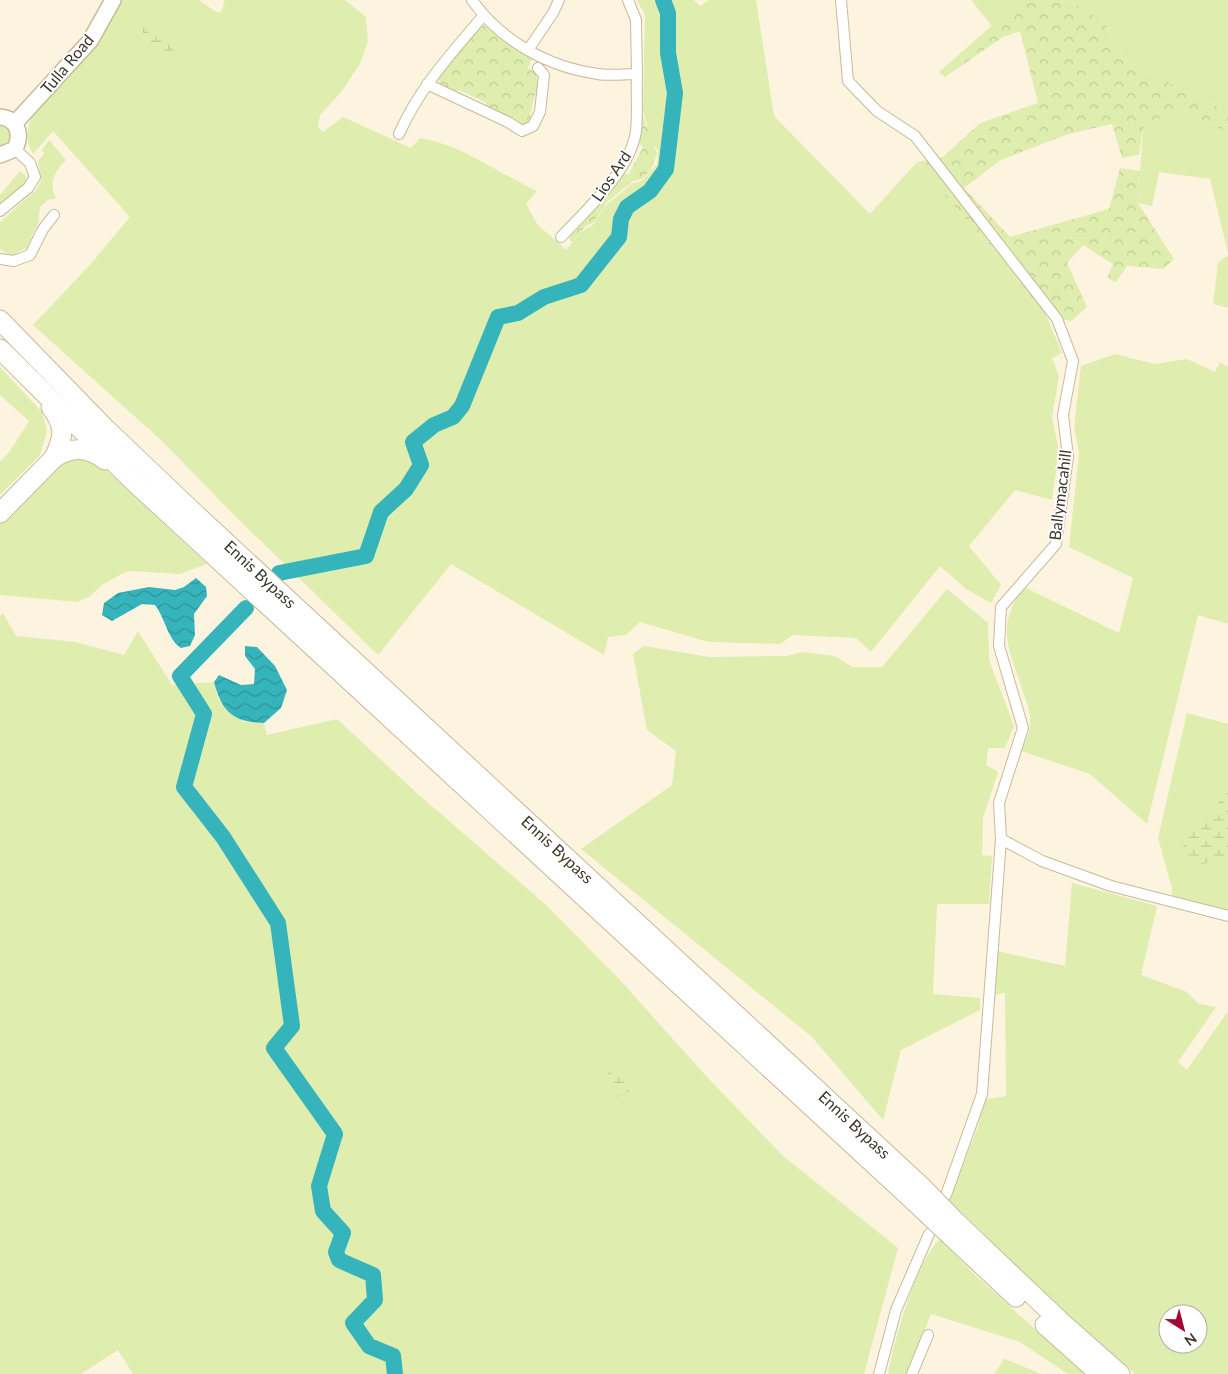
<svg xmlns="http://www.w3.org/2000/svg" width="1228" height="1374" font-family="Lato,sans-serif">
	<style>
		.grass { fill: #dfedae; fill-rule: evenodd }
		.forest { fill: url(#forest-crowns) }
		.wetland { fill: url(#wetland-marsh) }
		.water { fill: url(#water-waves) }
		.lines { fill: none; stroke-linecap: round; stroke-linejoin: round }
		.river { stroke: #36b4bc; stroke-width: 16 }
		.minor-casing { stroke: #c9ba99; stroke-width: 12 }
		.secondary-casing { stroke: #c9ba99; stroke-width: 18 }
		.motorway-casing { stroke: #c9ba99; stroke-width: 21 }
		.minor { stroke: #fff; stroke-width: 10 }
		.secondary { stroke: #fff; stroke-width: 15 }
		.motorway { stroke: #fff; stroke-width: 19 }
		.motorway-bridge-casing { stroke: #c9ba99; stroke-width: 21; stroke-linecap: butt }
		.motorway-bridge { stroke: #fff; stroke-width: 19 }
		.labels { text-anchor: middle; stroke-width: 4; stroke-linejoin: round; paint-order: stroke }
		.street-label { font-size: 16px; fill: #3c3729; stroke: #fff }
	</style>
	<defs>
		<pattern id="forest-crowns" width="20" height="18" patternUnits="userSpaceOnUse" patternTransform="scale(1.25)"><rect width="20" height="18" fill="#dfedae"/><path d="M2 6a3 3 0 1 1 6 0M12 15a3 3 0 1 1 6 0" fill="none" stroke="#c0cc96"/></pattern>
		<pattern id="wetland-marsh" width="20" height="14" patternUnits="userSpaceOnUse" patternTransform="scale(1.25)"><rect width="20" height="14" fill="#dfedae"/><path d="M1 5h8M5 5V1M11 12h8M15 12V8" fill="none" stroke="#c0cc96"/></pattern>
		<pattern id="water-waves" width="16" height="10" patternUnits="userSpaceOnUse" patternTransform="scale(1.25)"><rect width="16" height="10" fill="#36b4bc"/><path d="M0 5q4-4 8 0t8 0" fill="none" stroke="#2f9399"/></pattern>
	</defs>
	<rect width="100%" height="100%" fill="#fdf4df"/>
	<path class="grass" d="M 121,0 L 199,0 L 216,12 L 221,12 L 225,0 L 345,0 L 366,17 L 368,41 L 361,62 L 342,91 L 320,115 L 318,127 L 323,132 L 343,117 L 411,148 L 420,138 C 463,145 499,174 537,191 L 526,204 L 537,224 L 566,250 L 581,232 L 594,224 L 604,207 L 633,183 L 642,181 L 657,164 L 658,151 L 651,141 L 643,110 L 645,15 L 637,0 L 694,0 L 700,6 L 709,0 L 756,0 L 774,116 L 870,214 L 917,162 L 1046,315 L 1062,353 L 1052,358 L 1059,376 L 1052,418 L 1059,450 L 1052,500 L 1015,490 L 969,546 L 1001,585 L 991,603 L 966,589 L 940,566 L 871,652 L 856,638 L 793,635 L 780,644 L 708,642 L 640,622 L 626,635 L 608,637 L 604,655 L 451,564 L 378,655 L 240,521 L 162,441 L 33,325 L 89,266 L 130,217 L 53,131 L 33,154 C 25,141 26,126 34,113 C 41,101 57,91 67,80 C 89,56 106,29 121,0 Z
		M 971,0 L 1021,0 L 992,26 Z
		M 1067,0 L 1228,0 L 1228,111 L 1144,71 L 1122,55 L 1103,21 Z
		M 1177,108 L 1228,132 L 1228,253 L 1210,179 L 1159,172 L 1152,206 L 1138,203 L 1143,128 Z
		M 0,125 L 10,129 L 12,142 L 0,149 Z
		M 49,140 L 66,160 C 55,170 48,184 56,198 L 48,200 L 40,207 L 38,223 L 27,247 L 12,256 L 0,249 L 0,222 L 36,190 L 41,181 L 38,161 L 44,154 L 42,150 Z
		M 20,171 L 26,176 L 26,184 L 0,205 L 0,195 Z
		M 1228,255 L 1228,308 L 1213,304 L 1218,263 Z
		M 1115,354 L 1155,364 L 1187,359 L 1215,372 L 1220,362 L 1228,367 L 1228,624 L 1198,615 L 1147,824 L 1090,774 L 1021,751 C 1024,743 1030,734 1030,726 C 1031,715 1028,705 1024,695 C 1011,651 993,630 1024,587 L 1119,633 L 1133,578 L 1069,547 L 1079,453 L 1074,427 L 1081,366 Z
		M 0,367 L 42,412 L 47,431 L 40,455 L 0,495 L 0,462 L 10,451 L 29,421 L 0,395 Z
		M 77,455 L 94,459 L 207,564 L 180,574 L 128,571 L 103,584 L 89,597 L 77,602 L 0,595 L 0,521 L 58,461 Z
		M 947,589 L 988,623 L 989,660 L 1014,726 L 1005,748 L 988,748 L 986,765 L 998,772 L 983,818 L 982,855 L 992,856 L 989,904 L 937,904 L 933,994 L 980,998 L 980,1010 L 901,1050 L 883,1120 L 812,1037 L 581,849 L 672,785 L 676,751 L 647,730 L 633,654 L 644,646 L 709,657 L 786,656 L 802,652 L 835,656 L 852,667 L 882,667 Z
		M 3,613 L 16,636 L 75,642 L 124,655 L 138,631 L 172,685 L 214,682 L 218,699 L 244,722 L 264,723 L 267,735 L 337,719 L 418,794 L 545,904 L 620,980 L 706,1076 L 783,1156 L 898,1248 L 864,1374 L 133,1374 L 118,1350 L 81,1374 L 0,1374 L 0,616 Z
		M 1187,713 L 1228,724 L 1228,914 L 1172,897 L 1172,888 L 1158,838 Z
		M 1072,883 L 1157,906 L 1141,975 L 1187,992 L 1199,1004 L 1216,1007 L 1178,1062 L 1187,1070 L 1228,1011 L 1228,1374 L 1135,1374 L 1060,1309 L 949,1200 L 978,1127 L 984,1100 L 1006,1096 L 1005,993 L 994,995 L 997,951 L 1065,966 ZM 1168,1314 L 1198,1314 L 1198,1344 L 1168,1344 Z
		M 940,1239 L 975,1275 L 1085,1374 L 1068,1374 L 1020,1342 L 931,1314 L 908,1374 L 888,1374 C 894,1340 916,1262 940,1239 Z
		M 1004,1359 L 1005,1359 L 1041,1374 L 994,1374 Z"/>
	<path class="forest" d="M 1021,0 L 1067,0 L 1103,21 L 1122,55 L 1144,71 L 1228,111 L 1228,132 L 1176,109 L 1143,128 L 1139,155 L 1122,158 L 1112,124 L 1068,134 L 999,161 L 964,188 L 1010,237 L 1109,209 L 1120,168 L 1140,171 L 1138,203 L 1174,259 L 1163,269 L 1127,266 L 1116,282 L 1107,278 L 1113,264 L 1083,245 L 1067,263 L 1087,307 L 1071,321 L 1046,315 L 917,162 L 943,157 L 980,123 L 1038,103 L 1020,31 L 1003,37 L 945,77 L 939,72 Z
		M 484,25 C 493,28 520,52 532,59 L 528,68 L 536,72 L 539,93 L 535,94 L 530,116 L 533,118 L 531,123 L 522,127 L 512,118 L 488,108 L 485,102 L 459,90 L 455,93 C 445,88 439,87 438,76 L 478,29 Z
		M 642,114 L 657,154 L 650,171 L 642,179 L 633,181 L 606,203 L 594,222 L 585,227 L 572,242 L 569,238 L 571,231 L 621,173 L 629,174 L 643,147 L 638,142 Z"/>
	<path class="wetland" d="M 153,24 L 172,39 L 174,52 L 163,56 L 143,40 L 143,27 Z
		M 1228,784 L 1228,857 L 1196,866 L 1182,854 L 1185,836 C 1206,819 1217,809 1228,784 Z
		M 619,1065 L 628,1076 L 629,1091 L 620,1097 L 613,1095 L 607,1082 L 608,1069 Z"/>
	<path class="water" d="M 196,578 L 206,587 L 207,596 L 194,614 L 195,635 L 190,646 L 181,648 C 168,640 165,618 155,605 L 142,604 L 112,621 L 102,615 L 104,603 L 118,593 L 149,587 L 175,590 L 184,587 Z
		M 245,646 L 257,647 L 275,666 L 287,690 L 281,708 L 264,723 C 233,722 222,712 214,682 L 219,675 L 241,685 L 254,684 L 255,669 L 245,656 Z"/>
	<g class="lines">
		<path class="river" d="M 279,573 L 366,556 L 381,512 L 406,489 L 421,465 L 413,442 L 434,425 L 453,417 L 462,406 L 498,317 L 518,313 L 544,297 L 581,285 L 619,237 L 621,219 L 627,207 L 650,191 L 666,169 L 675,93 L 668,53 L 668,13 L 663,0
			M 246,608 L 180,676 L 204,714 L 184,787 L 223,837 L 278,923 L 292,1026 L 274,1048 L 335,1134 L 319,1186 L 323,1211 L 343,1233 L 336,1252 L 339,1260 L 373,1275 L 375,1300 L 353,1323 L 369,1346 L 393,1356 L 395,1374"/>
		<defs>
			<path id="minor" d="M 472,0 C 501,41 548,67 598,74 C 610,76 624,74 637,74 C 636,93 638,113 636,131 C 631,170 586,210 561,237
				M 628,0 L 636,20 L 637,74
				M 841,0 L 848,81 L 877,111 L 915,136 L 1057,319 L 1073,361 L 1063,415 L 1068,457 L 1056,544 L 1001,607 L 999,646 L 1023,728 L 999,803 L 1001,839 L 982,1094 L 946,1195
				M 528,50 L 553,13 L 559,0
				M 427,84 L 508,122 L 522,131 L 533,126 L 540,112 L 544,75 L 538,68
				M 399,134 C 420,87 451,54 483,16
				M 0,211 L 28,188 L 35,177 L 30,163 L 15,149
				M 0,259 L 14,261 L 30,255 L 43,229 L 54,215
				M 1001,839 L 1042,861 L 1111,886 L 1228,916
				M 879,1374 L 896,1310 L 929,1234
				M 912,1374 L 928,1335"/>
			<path id="secondary" d="M 0,117 C 18,119 22,134 15,149 L 0,155
				M 15,123 L 90,41 L 113,0"/>
			<g id="motorway">
				<path id="s1" d="M 0,320 L 106,429 L 191,510 L 923,1188"/>
				<path d="M 0,349 L 131,479 L 915,1202"/>
				<path d="M 51,407 C 66,427 64,436 54,458"/>
				<path d="M 0,513 L 54,458 C 72,446 88,447 105,460"/>
				<path d="M 956,1222 L 1059,1320 L 1120,1374"/>
				<path d="M 950,1235 L 1016,1297"/>
				<path d="M 1045,1325 L 1100,1374"/>
			</g>
		</defs>
		<use href="#minor" class="minor-casing"/>
		<use href="#secondary" class="secondary-casing"/>
		<use href="#motorway" class="motorway-casing"/>
		<use href="#minor" class="minor"/>
		<use href="#secondary" class="secondary"/>
		<use href="#motorway" class="motorway"/>
		<defs>
			<path id="motorway-bridge" d="M 923,1188 L 956,1222
				M 915,1202 L 950,1235"/>
		</defs>
		<use href="#motorway-bridge" class="motorway-bridge-casing"/>
		<use href="#motorway-bridge" class="motorway-bridge"/>
	</g>
	<g class="labels">
		<g class="street-label">
			<text transform="translate(67 64) rotate(-50)" y="6">Tulla Road</text>
			<text transform="translate(611 176) rotate(-56)" y="6">Lios Ard</text>
			<text transform="translate(1060 495) rotate(-83)" y="6">Ballymacahill</text>
			<text dy="6" stroke="none"><textPath href="#s1" startOffset="364">Ennis Bypass</textPath></text>
			<text dy="6" stroke="none"><textPath href="#s1" startOffset="769">Ennis Bypass</textPath></text>
			<text dy="6" stroke="none"><textPath href="#s1" startOffset="1174">Ennis Bypass</textPath></text>
		</g>
	</g>
	<g transform="translate(1183 1329) rotate(144)"><circle r="24" fill="#ffffff" stroke="#b1afa9"/>
	<path d="M0-4L9 19L0 12L-9 19Z" fill="#a30537"/>
	<text y="-8" font-size="14" font-weight="bold" text-anchor="middle" fill="#3c3729">N</text>
	</g>
</svg>
